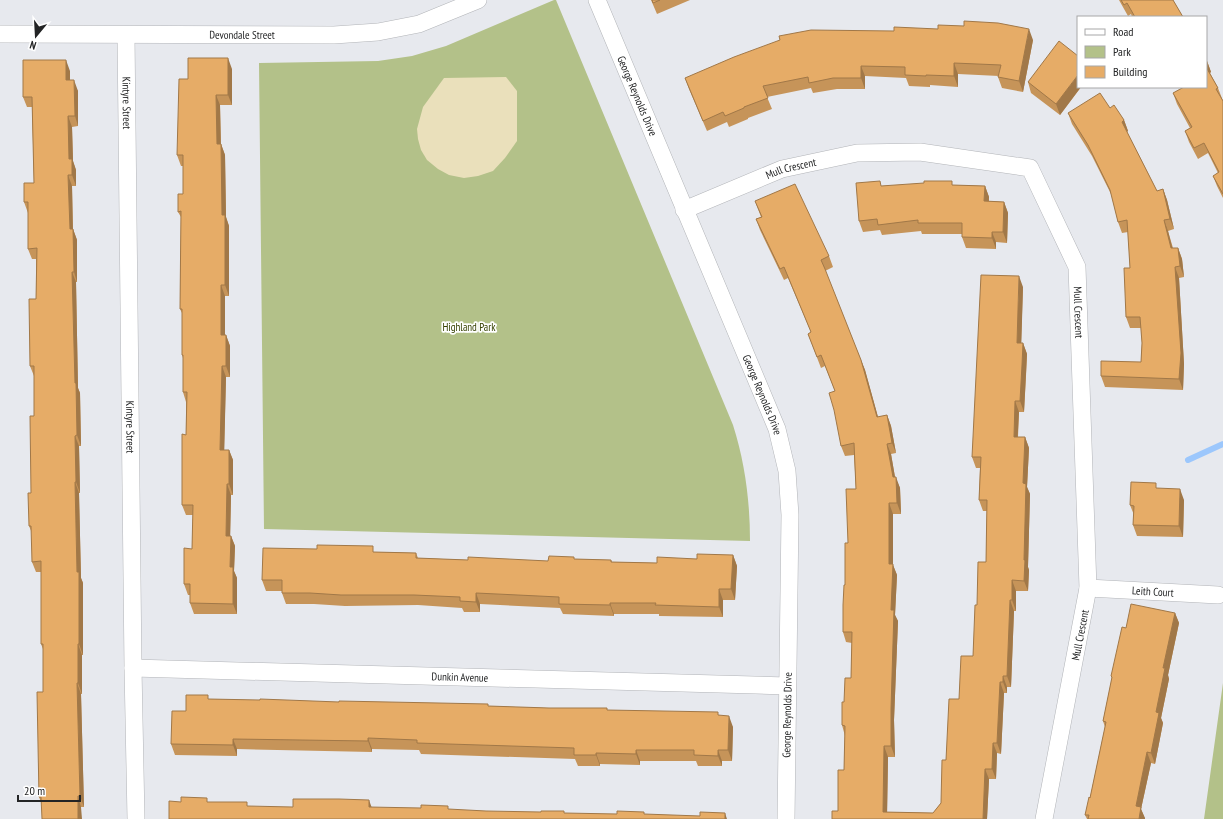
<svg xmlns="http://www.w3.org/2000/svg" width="1223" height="819" font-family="'PT Sans Narrow',sans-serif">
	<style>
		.green { fill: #b3c189 }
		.sand { fill: #eae0bb }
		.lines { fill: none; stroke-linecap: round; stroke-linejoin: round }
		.stream { stroke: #9cc7fc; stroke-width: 6 }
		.street-casing { stroke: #b2b4b8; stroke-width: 18 }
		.street { stroke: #fff; stroke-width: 17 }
		.wall { fill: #c69459 }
		.shaded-wall { fill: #a17848 }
		.building { fill: #e6ac67; stroke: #a17848 }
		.labels { text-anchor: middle; stroke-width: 3.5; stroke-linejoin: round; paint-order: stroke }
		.street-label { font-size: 11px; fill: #232425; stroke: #fff }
		.park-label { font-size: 11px; fill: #354000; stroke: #fff }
	</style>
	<rect width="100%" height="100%" fill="#e7e9ee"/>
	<path class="green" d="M 554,0 L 556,0 L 733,425 C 745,463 750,501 750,541 L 264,529 L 259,63 L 378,61 L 412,56 L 446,46 Z
		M 1223,683 L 1223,819 L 1204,819 Z"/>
	<path class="sand" d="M 506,77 L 517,91 L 517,141 L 505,158 L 493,171 L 478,176 L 464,178 L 449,175 L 438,169 L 427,160 L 421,150 L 418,139 L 417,129 L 423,107 L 444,78 Z"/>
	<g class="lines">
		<path class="stream" d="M 1188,460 L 1223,444"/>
		<defs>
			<g id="street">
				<path id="s1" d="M 597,0 L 777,429 L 787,471 L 790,515 L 786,819"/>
				<path id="s2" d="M 0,34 L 334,35 L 378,32 L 419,24 L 478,0"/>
				<path id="s3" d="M 126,35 L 133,668 L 136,819"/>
				<path id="s4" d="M 684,210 L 782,169 L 857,153 L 920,152 L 1030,168 L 1077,267 L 1088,588 L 1044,819"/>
				<path id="s5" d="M 1088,588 L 1218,595"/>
				<path id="s6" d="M 133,668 L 787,686"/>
			</g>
		</defs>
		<use href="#street" class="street-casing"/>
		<use href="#street" class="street"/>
	</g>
	<path class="wall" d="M 651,0 L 690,0 L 657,14 Z
		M 1119,0 L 1173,0 L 1183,17 L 1132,17 L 1131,14 L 1128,16 Z
		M 1033,40 L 1023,92 L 1002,88 L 998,77 L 999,76 L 958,74 L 958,87 L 930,85 L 930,87 L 909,86 L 906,78 L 865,76 L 865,89 L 837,89 L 813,93 L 811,88 L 767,97 L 772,109 L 748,118 L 748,119 L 729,127 L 727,122 L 707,131 L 689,89 L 685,78 Z
		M 1207,61 L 1211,72 L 1210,73 L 1218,88 L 1223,101 L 1223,198 L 1217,186 L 1213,176 L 1218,173 L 1208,153 L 1198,159 L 1189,142 L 1185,131 L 1190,128 L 1177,104 L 1173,93 L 1182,88 L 1182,87 L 1206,87 Z
		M 232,69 L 232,105 L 220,105 L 221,144 L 225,155 L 226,217 L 229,226 L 229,296 L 225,296 L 225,335 L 226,335 L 230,346 L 230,377 L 226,377 L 224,450 L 229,450 L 233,460 L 233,495 L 231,495 L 230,536 L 231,536 L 235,546 L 234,571 L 237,578 L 237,614 L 194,614 L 190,603 L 190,595 L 188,595 L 184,584 L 192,549 L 193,515 L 186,515 L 182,505 L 186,435 L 186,402 L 183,392 L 183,358 L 182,355 L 182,313 L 180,309 L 181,217 L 178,212 L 183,194 L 183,166 L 181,166 L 177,155 L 188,79 Z
		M 70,71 L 70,80 L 78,91 L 78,126 L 72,127 L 73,161 L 76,170 L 76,186 L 72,186 L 73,229 L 77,240 L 77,282 L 76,282 L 78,388 L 80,393 L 81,446 L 79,446 L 80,493 L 79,493 L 81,578 L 83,583 L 83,655 L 82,655 L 82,694 L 81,694 L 84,807 L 81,807 L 42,805 L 39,797 L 43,692 L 43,649 L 41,644 L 41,572 L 36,572 L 32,562 L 32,533 L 29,526 L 31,493 L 34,416 L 34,376 L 30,366 L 36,299 L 36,259 L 32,259 L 28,249 L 28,213 L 24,202 L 34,183 L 32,107 L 27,107 L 23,97 Z
		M 1028,82 L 1078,87 L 1081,87 L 1060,115 L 1031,93 Z
		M 1110,108 L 1124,120 L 1128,131 L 1127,132 L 1157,191 L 1163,189 L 1167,200 L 1174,229 L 1168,231 L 1173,248 L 1178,248 L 1182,259 L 1184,277 L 1179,278 L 1184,364 L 1183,390 L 1105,387 L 1101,376 L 1141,362 L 1142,343 L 1141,328 L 1130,328 L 1126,317 L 1130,268 L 1128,232 L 1122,233 L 1118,222 L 1112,196 L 1092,156 L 1072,124 L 1068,113 Z
		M 953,185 L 985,186 L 989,197 L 989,201 L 1004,202 L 1008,213 L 1007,243 L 996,242 L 996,249 L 966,248 L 962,237 L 962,234 L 922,234 L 921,231 L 882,235 L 880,230 L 863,232 L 859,221 L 882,186 Z
		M 755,201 L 829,256 L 833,267 L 825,271 L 865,370 L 878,417 L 887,415 L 891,426 L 896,453 L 891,454 L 895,477 L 900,488 L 901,514 L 893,514 L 893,565 L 897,575 L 895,615 L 898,621 L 894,720 L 895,757 L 888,757 L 887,812 L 933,813 L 941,803 L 946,760 L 959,699 L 973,656 L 977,605 L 986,562 L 987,511 L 983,511 L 979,500 L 980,468 L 976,468 L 972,457 L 1023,287 L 1021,343 L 1023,343 L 1027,354 L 1026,376 L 1024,412 L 1019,412 L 1018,437 L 1025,437 L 1029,448 L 1027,487 L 1030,494 L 1028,567 L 1029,570 L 1028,591 L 1016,591 L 1016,611 L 1014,611 L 1011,687 L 1007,687 L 1007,693 L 1004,693 L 1001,754 L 997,753 L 996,779 L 989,779 L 987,819 L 832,819 L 838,811 L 844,770 L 845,736 L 842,725 L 844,702 L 851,678 L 852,643 L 846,642 L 843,632 L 848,543 L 856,489 L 854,455 L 845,456 L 841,446 L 835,391 L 825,366 L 821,368 L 808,334 L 811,332 L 788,278 L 784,280 L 760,230 L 756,219 L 761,217 Z
		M 1158,488 L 1184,500 L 1183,537 L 1137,536 L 1133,525 L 1134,515 L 1130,505 Z
		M 375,552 L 416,553 L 418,558 L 468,560 L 548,561 L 575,559 L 611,560 L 612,562 L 657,563 L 733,555 L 737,566 L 735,600 L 723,600 L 723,617 L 659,616 L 659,614 L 614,614 L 614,616 L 563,614 L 560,608 L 480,604 L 480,612 L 464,612 L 462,608 L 418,605 L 345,606 L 314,604 L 286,604 L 282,593 L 282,591 L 266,591 L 262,580 Z
		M 1175,613 L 1179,623 L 1168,675 L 1169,679 L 1161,718 L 1163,723 L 1155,764 L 1151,763 L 1141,809 L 1145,819 L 1087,819 L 1085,815 L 1090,798 L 1105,727 L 1103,721 L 1112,678 L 1111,676 L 1126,628 Z
		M 209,699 L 489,706 L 608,710 L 719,715 L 733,727 L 732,761 L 722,761 L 722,766 L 698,766 L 696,761 L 640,761 L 640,765 L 600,764 L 600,766 L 578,766 L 575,759 L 421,754 L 419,750 L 372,749 L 372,752 L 237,749 L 237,756 L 175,755 L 171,744 L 186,711 Z"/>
	<path class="shaded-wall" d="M 1029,29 L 1033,40 L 1023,92 L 1019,81 Z
		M 228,58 L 232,69 L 232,105 L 228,95 Z
		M 66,60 L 70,71 L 70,91 L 66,80 Z
		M 1207,61 L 1211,72 L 1208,74 L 1206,69 L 1206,62 Z
		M 954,63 L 958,74 L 958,87 L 954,76 Z
		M 861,66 L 865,76 L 865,89 L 861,78 Z
		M 1078,75 L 1078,87 L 1081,87 L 1060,115 L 1056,104 Z
		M 74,80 L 78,91 L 78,126 L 75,116 Z
		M 216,95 L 220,105 L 221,155 L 217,144 Z
		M 68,116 L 72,127 L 73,161 L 76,170 L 76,186 L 72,175 L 69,159 Z
		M 1124,120 L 1128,131 L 1126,132 L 1122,122 Z
		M 221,144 L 225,155 L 226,217 L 229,226 L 229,296 L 225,285 L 222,215 Z
		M 68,175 L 72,186 L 73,238 L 73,229 L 77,240 L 77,282 L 74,272 L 70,229 Z
		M 985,186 L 989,197 L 988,212 L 984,201 Z
		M 1163,189 L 1167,200 L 1174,229 L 1170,219 Z
		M 1004,202 L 1008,213 L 1007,243 L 1003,232 Z
		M 1164,220 L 1168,231 L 1175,259 L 1171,248 Z
		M 992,232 L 996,242 L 996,249 L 992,238 Z
		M 1178,248 L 1182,259 L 1184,277 L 1180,266 Z
		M 1175,267 L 1179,278 L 1184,364 L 1183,390 L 1179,379 Z
		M 72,272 L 76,282 L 78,388 L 80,393 L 81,446 L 77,435 L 75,383 Z
		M 1019,276 L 1023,287 L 1021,354 L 1017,343 Z
		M 221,285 L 225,296 L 225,346 L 221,335 Z
		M 226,335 L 230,346 L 230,377 L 226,366 Z
		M 1023,343 L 1027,354 L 1024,412 L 1020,401 Z
		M 861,360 L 865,370 L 881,428 L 877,417 Z
		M 222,366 L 226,377 L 224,461 L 220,450 Z
		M 1015,401 L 1019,412 L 1017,448 L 1014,437 Z
		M 887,415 L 891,426 L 896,453 L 892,443 Z
		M 75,436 L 79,446 L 80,493 L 76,482 Z
		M 1025,437 L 1029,448 L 1027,487 L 1030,494 L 1028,567 L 1029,570 L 1028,591 L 1024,581 L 1024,560 L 1023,483 Z
		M 887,444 L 891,454 L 896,483 L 896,477 L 900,488 L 901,514 L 897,503 Z
		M 229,450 L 233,460 L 233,495 L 229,484 Z
		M 75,482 L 79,493 L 81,578 L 83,583 L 83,655 L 79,644 Z
		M 227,484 L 231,495 L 230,546 L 226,536 Z
		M 1180,489 L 1184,500 L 1183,537 L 1179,526 Z
		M 889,503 L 893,514 L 893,565 L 897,575 L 895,615 L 898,621 L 894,720 L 895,757 L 891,746 L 891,610 L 889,564 Z
		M 231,536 L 235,546 L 234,571 L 237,578 L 237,614 L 233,604 L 230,567 Z
		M 733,555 L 737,566 L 735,600 L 731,589 Z
		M 1012,580 L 1016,591 L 1016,611 L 1012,600 Z
		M 719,589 L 723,600 L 723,617 L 719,607 Z
		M 476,593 L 480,604 L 480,612 L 476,602 Z
		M 1010,600 L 1014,611 L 1011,687 L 1007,676 Z
		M 610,603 L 614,614 L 614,616 L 610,605 Z
		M 1175,613 L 1179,623 L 1168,675 L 1169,679 L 1161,718 L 1163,723 L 1155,764 L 1151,753 L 1156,712 L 1163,668 Z
		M 78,644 L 82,655 L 82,694 L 78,683 Z
		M 1003,676 L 1007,687 L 1007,693 L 1003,682 Z
		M 1000,682 L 1004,693 L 1001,754 L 997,743 Z
		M 77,683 L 81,694 L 84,807 L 80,796 Z
		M 729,716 L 733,727 L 732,761 L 728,750 Z
		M 368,738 L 372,749 L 372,752 L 368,741 Z
		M 233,739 L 237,749 L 237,756 L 233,745 Z
		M 993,743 L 997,753 L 996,779 L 992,769 Z
		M 884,746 L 888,757 L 887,819 L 883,812 Z
		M 636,750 L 640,761 L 640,765 L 636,754 Z
		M 718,750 L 722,761 L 722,766 L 718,756 Z
		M 1147,752 L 1151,763 L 1141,809 L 1145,818 L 1145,819 L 1139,819 L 1136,806 Z
		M 596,753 L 600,764 L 600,766 L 596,755 Z
		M 985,769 L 989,779 L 987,819 L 983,819 Z
		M 78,796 L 81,807 L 82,819 L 78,819 Z
		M 369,800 L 373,811 L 369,807 Z
		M 725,813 L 727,819 L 725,819 Z"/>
	<path class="building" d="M 652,0 L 660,0 L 653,3 Z
		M 1121,0 L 1173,0 L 1183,17 L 1135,17 L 1127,3 L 1124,5 Z
		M 964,21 L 998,23 L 1029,29 L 1019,81 L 998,77 L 1001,65 L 954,63 L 954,76 L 926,75 L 926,76 L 905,75 L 905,67 L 861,66 L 861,78 L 833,78 L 809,83 L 808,77 L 763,86 L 768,98 L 744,107 L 744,108 L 725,116 L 723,112 L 703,121 L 685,78 L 734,57 L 780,40 L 779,36 L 811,30 L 894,31 L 894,27 L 938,29 L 938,25 L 964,26 Z
		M 1059,41 L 1078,56 L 1078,75 L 1056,104 L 1028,82 Z
		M 188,58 L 228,58 L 228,95 L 216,95 L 217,144 L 221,144 L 222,215 L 225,215 L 225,285 L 221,285 L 221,335 L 226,335 L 226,366 L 222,366 L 220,450 L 229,450 L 229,484 L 227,484 L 226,536 L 231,536 L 230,567 L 233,567 L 233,604 L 190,603 L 190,584 L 184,584 L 184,548 L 192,549 L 193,505 L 182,505 L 182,434 L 186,435 L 187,392 L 183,392 L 183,355 L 182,355 L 182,309 L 180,309 L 181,211 L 178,212 L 178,194 L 183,194 L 183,155 L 177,155 L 179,79 L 188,79 Z
		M 23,60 L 66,60 L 66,80 L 74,80 L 75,116 L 68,116 L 69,159 L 72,159 L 72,175 L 68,175 L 70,229 L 73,229 L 74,272 L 72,272 L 75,383 L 76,383 L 77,435 L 75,436 L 76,482 L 75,482 L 77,572 L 79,572 L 79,644 L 78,644 L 78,683 L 77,683 L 80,796 L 78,796 L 78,819 L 42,819 L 41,797 L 39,797 L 37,692 L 43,692 L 43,644 L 41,644 L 41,561 L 32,562 L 31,526 L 29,526 L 28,493 L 31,493 L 30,416 L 34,416 L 34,366 L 30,366 L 29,299 L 36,299 L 37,248 L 28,249 L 28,202 L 24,202 L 24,183 L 34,183 L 32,97 L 23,97 Z
		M 1206,67 L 1218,88 L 1216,89 L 1223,101 L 1223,194 L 1213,176 L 1219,172 L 1204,143 L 1194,148 L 1185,131 L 1192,127 L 1173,93 L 1184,87 L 1206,87 Z
		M 1100,93 L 1110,108 L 1114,105 L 1124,120 L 1122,122 L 1157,191 L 1163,189 L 1170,219 L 1164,220 L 1171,248 L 1178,248 L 1180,266 L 1175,267 L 1181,353 L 1179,379 L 1101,376 L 1101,361 L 1141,362 L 1142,343 L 1140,317 L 1126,317 L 1124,268 L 1130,268 L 1127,220 L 1118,222 L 1110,190 L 1088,145 L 1068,113 Z
		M 880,181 L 881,186 L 924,183 L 924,181 L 952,181 L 952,185 L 985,186 L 984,201 L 1004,202 L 1003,232 L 992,232 L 992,238 L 962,237 L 962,223 L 918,223 L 918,220 L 878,225 L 877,219 L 859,221 L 856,183 Z
		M 795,184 L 829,256 L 821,260 L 825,269 L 861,360 L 877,417 L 887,415 L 892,443 L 887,444 L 893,477 L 896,477 L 897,503 L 889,503 L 889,564 L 893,564 L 891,610 L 894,610 L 891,709 L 891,746 L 884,746 L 883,812 L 933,813 L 941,803 L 942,760 L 946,760 L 949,699 L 959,699 L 961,656 L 973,656 L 975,605 L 977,605 L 978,562 L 986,562 L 987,500 L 979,500 L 981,457 L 972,457 L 981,275 L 1019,276 L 1017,343 L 1023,343 L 1022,365 L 1020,401 L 1015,401 L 1014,437 L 1025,437 L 1023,483 L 1026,484 L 1024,560 L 1025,560 L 1024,581 L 1012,580 L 1012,600 L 1010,600 L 1007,676 L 1003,676 L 1003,682 L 1000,682 L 997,743 L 993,743 L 992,769 L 985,769 L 983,819 L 832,819 L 832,811 L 838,811 L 838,770 L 844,770 L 845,726 L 842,725 L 842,702 L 844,702 L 845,678 L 851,678 L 852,632 L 843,632 L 843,605 L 844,585 L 845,585 L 845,543 L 848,543 L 846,489 L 856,489 L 854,443 L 841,446 L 834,410 L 829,393 L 835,391 L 821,355 L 817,357 L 808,334 L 811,332 L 784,267 L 780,269 L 756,219 L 762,217 L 755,201 Z
		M 1131,482 L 1156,483 L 1156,488 L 1180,489 L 1179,526 L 1133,525 L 1134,506 L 1130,505 Z
		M 317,545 L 373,546 L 373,552 L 416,553 L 416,558 L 468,560 L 468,557 L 548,561 L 549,556 L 574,557 L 574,559 L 611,560 L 611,562 L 657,563 L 657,557 L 697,559 L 697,554 L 733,555 L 731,589 L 719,589 L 719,607 L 655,605 L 656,603 L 610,603 L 610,605 L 559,604 L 559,597 L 476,593 L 476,602 L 460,601 L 460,597 L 414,595 L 341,595 L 310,593 L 282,593 L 282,580 L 262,580 L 263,548 L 317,549 Z
		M 1131,604 L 1175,613 L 1163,668 L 1165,668 L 1156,712 L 1159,713 L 1151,753 L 1147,752 L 1136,806 L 1141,807 L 1139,819 L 1088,819 L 1089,815 L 1085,815 L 1089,797 L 1090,798 L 1106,722 L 1103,721 L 1112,677 L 1111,676 L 1122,627 L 1126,628 Z
		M 186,695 L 208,695 L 208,699 L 260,700 L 260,699 L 339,702 L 339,701 L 488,704 L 488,706 L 549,708 L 607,708 L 607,710 L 718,712 L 718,715 L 729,716 L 728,750 L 718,750 L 718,756 L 694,755 L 694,750 L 636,750 L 636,754 L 596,753 L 596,755 L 574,755 L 574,748 L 417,743 L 417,740 L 368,738 L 368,741 L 233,739 L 233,745 L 171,744 L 172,711 L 186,711 Z
		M 181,797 L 207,798 L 207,802 L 247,802 L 247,806 L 293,807 L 293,799 L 339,799 L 369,800 L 369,807 L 421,808 L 421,805 L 448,806 L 448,809 L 486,811 L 541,812 L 541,811 L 564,811 L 564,813 L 617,814 L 617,811 L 644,812 L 644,814 L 700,816 L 700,812 L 725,813 L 725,819 L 169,819 L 169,801 L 181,802 Z"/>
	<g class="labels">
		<g class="street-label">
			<text dy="4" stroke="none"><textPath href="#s2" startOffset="242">Devondale Street</textPath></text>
			<text dy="4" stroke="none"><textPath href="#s1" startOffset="104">George Reynolds Drive</textPath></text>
			<text dy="4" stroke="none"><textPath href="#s3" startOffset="68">Kintyre Street</textPath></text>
			<text dy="4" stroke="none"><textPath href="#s4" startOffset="115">Mull Crescent</textPath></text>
			<text dy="4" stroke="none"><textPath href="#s4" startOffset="512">Mull Crescent</textPath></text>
			<text dy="4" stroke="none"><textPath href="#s1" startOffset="428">George Reynolds Drive</textPath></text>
			<text dy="4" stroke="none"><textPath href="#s3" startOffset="392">Kintyre Street</textPath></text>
			<text dy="4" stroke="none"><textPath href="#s5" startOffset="65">Leith Court</textPath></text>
			<text transform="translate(1080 635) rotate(-79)" y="4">Mull Crescent</text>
			<text dy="4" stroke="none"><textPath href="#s6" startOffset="327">Dunkin Avenue</textPath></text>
			<text transform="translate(787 715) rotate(-89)" y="4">George Reynolds Drive</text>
		</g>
		<g class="park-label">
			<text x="469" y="331">Highland Park</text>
		</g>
	</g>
	<rect x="1077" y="16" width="130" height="72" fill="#ffffff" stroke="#a7a7a8"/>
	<rect x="1085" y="29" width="20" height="6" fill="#ffffff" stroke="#a7a7a8"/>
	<text x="1113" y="36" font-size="12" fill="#232425">Road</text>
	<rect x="1085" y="46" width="20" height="12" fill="#b3c189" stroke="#a7a7a8"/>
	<text x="1113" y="56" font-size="12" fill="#232425">Park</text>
	<rect x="1085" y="66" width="20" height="12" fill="#e6ac67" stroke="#a7a7a8"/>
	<text x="1113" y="76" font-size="12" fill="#232425">Building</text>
	<g transform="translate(36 36) rotate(198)" stroke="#ffffff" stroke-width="3" paint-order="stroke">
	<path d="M0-3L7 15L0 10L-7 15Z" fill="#232425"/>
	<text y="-6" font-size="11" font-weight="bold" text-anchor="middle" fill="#232425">N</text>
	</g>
	<path d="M18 795v6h62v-6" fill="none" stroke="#232425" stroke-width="2"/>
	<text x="24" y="795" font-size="12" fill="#232425" stroke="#ffffff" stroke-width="3" paint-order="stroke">20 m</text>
</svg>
